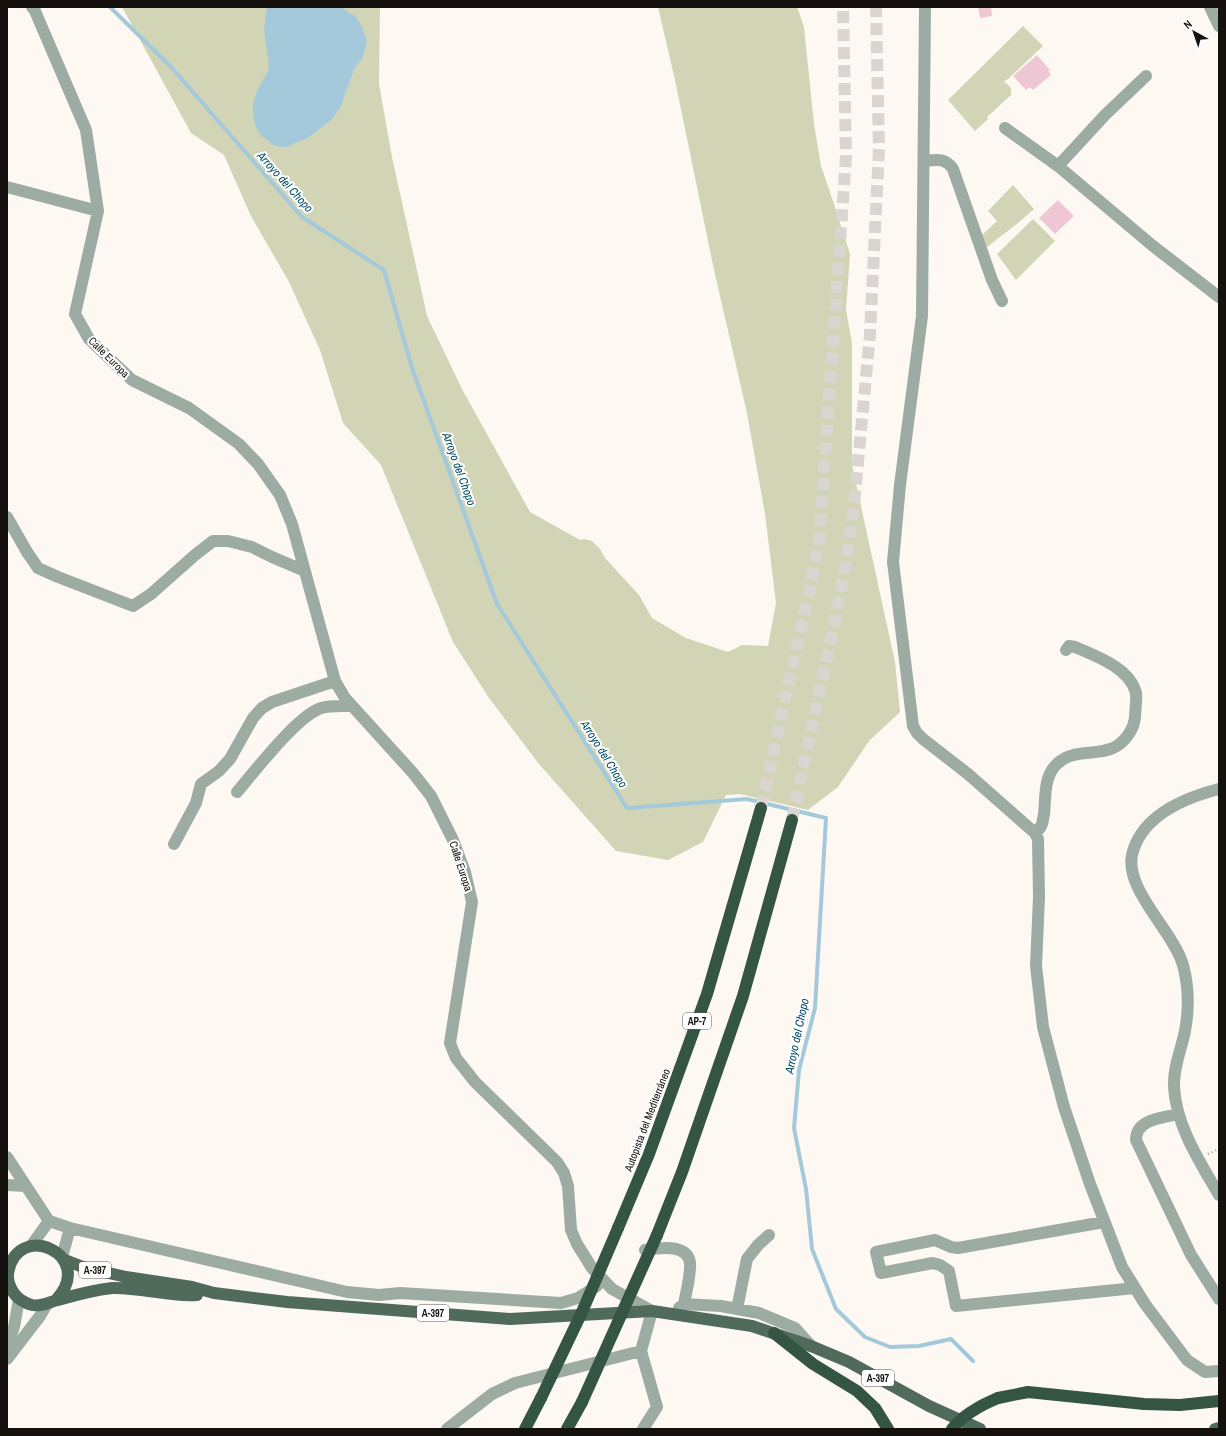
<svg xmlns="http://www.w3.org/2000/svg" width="1226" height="1436" font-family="'Archivo Narrow',sans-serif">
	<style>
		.green { fill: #d2d4b6 }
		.water { fill: #a3c9db }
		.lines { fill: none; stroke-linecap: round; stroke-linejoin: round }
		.stream { stroke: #a3c9db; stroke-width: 4 }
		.building { fill: #efc7d4 }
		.highway-tunnel { stroke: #dbd5d1; stroke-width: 12; stroke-dasharray: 12 6; stroke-linecap: butt }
		.path { stroke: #a6a19d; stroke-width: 2.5; stroke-dasharray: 1 3; stroke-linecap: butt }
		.minor { stroke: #9daca3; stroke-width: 12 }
		.major { stroke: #506b5c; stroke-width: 12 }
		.highway { stroke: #355543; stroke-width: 12 }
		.highway-bridge { stroke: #355543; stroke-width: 12 }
		.labels { text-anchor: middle; stroke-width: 4; stroke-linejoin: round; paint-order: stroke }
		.shield { fill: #fff; stroke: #5a5857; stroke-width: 1 }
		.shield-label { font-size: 10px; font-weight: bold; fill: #14110f }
		.street-label { font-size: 11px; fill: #14110f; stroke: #fff }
		.water-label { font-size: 12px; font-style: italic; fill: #004c66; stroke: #fff }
	</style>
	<rect width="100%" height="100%" fill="#fef8f3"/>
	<path class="green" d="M 122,7 L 380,7 L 379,84 L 392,157 L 427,316 L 462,389 L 530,512 L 580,540 L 585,539 L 592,541 L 600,549 L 605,558 L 639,595 L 652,618 L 686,638 L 728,652 L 742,645 L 768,646 L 776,603 L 765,514 L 747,413 L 714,270 L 675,80 L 658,7 L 797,7 L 804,27 L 814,124 L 821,166 L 833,201 L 850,254 L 846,310 L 852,343 L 852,465 L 895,662 L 900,712 L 869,741 L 838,787 L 808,810 L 740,794 L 726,795 L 703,842 L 668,860 L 616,851 L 539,764 L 489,698 L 453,642 L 381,465 L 343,423 L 320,350 L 288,280 L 251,216 L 224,155 L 191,133 Z
		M 1023,26 L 1043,46 L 1008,79 L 1004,81 L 1011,88 L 1011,95 L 987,117 L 988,119 L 975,131 L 948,100 Z
		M 1013,185 L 1034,209 L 1018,223 L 987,247 L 982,235 L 997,221 L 988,211 Z
		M 1033,219 L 1055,241 L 1016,280 L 997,254 Z"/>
	<path class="water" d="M 267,7 L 341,7 L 355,16 L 361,25 L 367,40 L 365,50 L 362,59 L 355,67 L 340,108 L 331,120 L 309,137 L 287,147 L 280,147 L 273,145 L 260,134 L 255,125 L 253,115 L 253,102 L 258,89 L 268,71 L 269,65 L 264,30 Z"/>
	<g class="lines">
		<path class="stream" d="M 110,7 L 171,67 L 302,217 L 384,270 L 412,368 L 497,604 L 627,808 L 747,799 L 826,818 L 815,1008 L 799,1070 L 794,1128 L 806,1189 L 812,1249 L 836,1309 L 865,1337 L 890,1347 L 919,1346 L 951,1339 L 973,1361"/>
	</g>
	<path class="building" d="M 978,7 L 991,7 L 992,16 L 980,18 Z
		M 1037,55 L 1050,70 L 1048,71 L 1051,75 L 1033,90 L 1030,87 L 1026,90 L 1013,76 Z
		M 1058,200 L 1074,216 L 1055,234 L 1039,218 Z"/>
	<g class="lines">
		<path class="highway-tunnel" d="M 761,808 L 810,588 L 819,542 L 846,157 L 843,7
			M 792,820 L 840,596 L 848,549 L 854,505 L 870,334 L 879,149 L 876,7"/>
		<path class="path" d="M 1208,1154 L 1219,1149"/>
		<path class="minor" d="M 32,7 L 35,11 L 86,130 L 98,211
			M 925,7 L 922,316 L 900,485 L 893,562 L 913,726 L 917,733 L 923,739 L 968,774 L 1035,833 L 1038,839 L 1039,897 L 1036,966 L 1043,1027 L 1064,1107 L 1090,1184 L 1122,1267 L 1145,1304 L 1187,1360 L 1205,1372 L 1219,1371
			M 1210,7 L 1219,26
			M 1005,128 L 1058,166 L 1153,246 L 1219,297
			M 924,161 C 935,160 945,157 953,169 L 992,280 L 1002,301
			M 1058,166 L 1105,115 L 1146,76
			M 7,187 L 98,211 L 75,314 L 89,339 L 132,380 L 189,408 L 239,444 L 258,464 L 280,495 L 292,524 L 335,681 L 345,698 L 413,773 L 431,796 L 453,840 L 465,872 L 472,902 L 450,1043 L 456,1058 L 475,1082 L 557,1162 L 564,1173 L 568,1186 L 571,1230 L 577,1244 L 592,1268 L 612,1289 L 652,1311 L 641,1351 L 657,1407 L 643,1429
			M 7,517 L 27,552 L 38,568 L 58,577 L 133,606 L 151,594 L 195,555 L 213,541 L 228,541 L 252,547 L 272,557 L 305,571
			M 1219,789 C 1184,798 1141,816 1132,855 C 1125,890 1173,931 1183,965 C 1189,987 1189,1009 1185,1031 C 1181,1050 1173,1068 1174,1087 C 1176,1126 1200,1162 1219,1195
			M 237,792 C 255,771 297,716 321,708 C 331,705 342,706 352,706
			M 1035,833 C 1037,831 1040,829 1041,826 C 1043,823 1043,818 1044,814 C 1046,797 1043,776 1058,763 C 1073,749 1095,756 1113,748 C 1124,743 1134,730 1135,717 C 1135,710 1137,701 1136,693 C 1130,668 1096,656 1075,647 L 1069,646 L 1066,650
			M 174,844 L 196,803 L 201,784 L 219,771 L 230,759 L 253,718 L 262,708 L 272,702 L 335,681
			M 1178,1114 C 1162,1118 1136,1119 1136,1140 L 1191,1255 L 1219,1299
			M 7,1157 L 49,1221 L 70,1228 L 347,1292 L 379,1295 L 400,1293 L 561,1303 L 578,1298 L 597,1286
			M 7,1185 L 26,1186
			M 1104,1222 L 958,1248 L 951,1247 L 935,1240 L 876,1252 L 881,1273 L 933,1263 L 940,1265 L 949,1271 L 956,1306 L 1135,1288
			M 31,1246 L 49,1221
			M 645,1250 C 657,1248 688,1243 690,1263 C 691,1275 686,1292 684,1304 L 679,1308
			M 62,1257 L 70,1228
			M 684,1304 L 721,1306 L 759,1313 L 795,1328 L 811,1346
			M 737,1309 L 747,1259 L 758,1245 L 769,1235
			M 7,1345 L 14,1327 L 19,1299
			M 7,1359 L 40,1316 L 47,1304
			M 447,1429 L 492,1394 L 515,1383 L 641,1351"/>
		<path class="major" d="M 65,1260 L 83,1267 L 126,1277 L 192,1287 L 214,1293 L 287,1302 L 510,1319 L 652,1311 L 752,1326 L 811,1346 L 849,1362 L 929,1406 L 980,1429
			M 56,1300 C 98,1255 16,1218 8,1274 C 7,1283 13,1295 21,1300 C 24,1302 28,1304 32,1305 C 41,1307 49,1302 58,1300 C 75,1295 94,1290 112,1288 C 140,1287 169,1297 197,1295
			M 1215,1429 L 1219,1428"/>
		<path class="highway" d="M 618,1228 L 649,1154 L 707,994 L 761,808
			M 657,1235 L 682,1172 L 743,996 L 792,820
			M 774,1333 L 813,1364 L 857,1391 L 875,1408 L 888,1429
			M 998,1398 L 1028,1392 L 1144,1404 L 1180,1405 L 1219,1401
			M 525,1429 L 541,1398
			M 567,1429 L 582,1402"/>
		<path class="highway-bridge" d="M 541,1398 L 582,1312 L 618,1228
			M 582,1402 L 657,1235
			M 952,1429 C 964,1414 981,1405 998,1398"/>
	</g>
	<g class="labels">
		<g class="shield">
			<rect x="683" y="1013" width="28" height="16" rx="3"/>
			<rect x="79" y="1262" width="32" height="16" rx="3"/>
			<rect x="417" y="1305" width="32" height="16" rx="3"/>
			<rect x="862" y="1370" width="32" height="16" rx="3"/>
		</g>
		<g class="shield-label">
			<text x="697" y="1025">AP-7</text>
			<text x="95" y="1274">A-397</text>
			<text x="433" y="1317">A-397</text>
			<text x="878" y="1382">A-397</text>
		</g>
		<g class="street-label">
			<text transform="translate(109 357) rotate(45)" y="4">Calle Europa</text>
			<text transform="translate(461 866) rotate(72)" y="4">Calle Europa</text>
			<text transform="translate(647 1120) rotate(-69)" y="4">Autopista del Mediterráneo</text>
		</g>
		<g class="water-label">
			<text transform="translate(285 182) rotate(48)" y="4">Arroyo del Chopo</text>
			<text transform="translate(459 469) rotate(70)" y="4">Arroyo del Chopo</text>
			<text transform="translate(604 754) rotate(58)" y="4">Arroyo del Chopo</text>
			<text transform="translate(797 1036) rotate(-78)" y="4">Arroyo del Chopo</text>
		</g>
	</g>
	<rect width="1226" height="1436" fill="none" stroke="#14110f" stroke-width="16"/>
	<g transform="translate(1194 32) rotate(320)" stroke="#ffffff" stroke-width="3" paint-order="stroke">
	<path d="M0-3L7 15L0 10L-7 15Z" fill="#14110f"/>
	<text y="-6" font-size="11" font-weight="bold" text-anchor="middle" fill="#14110f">N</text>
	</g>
</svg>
